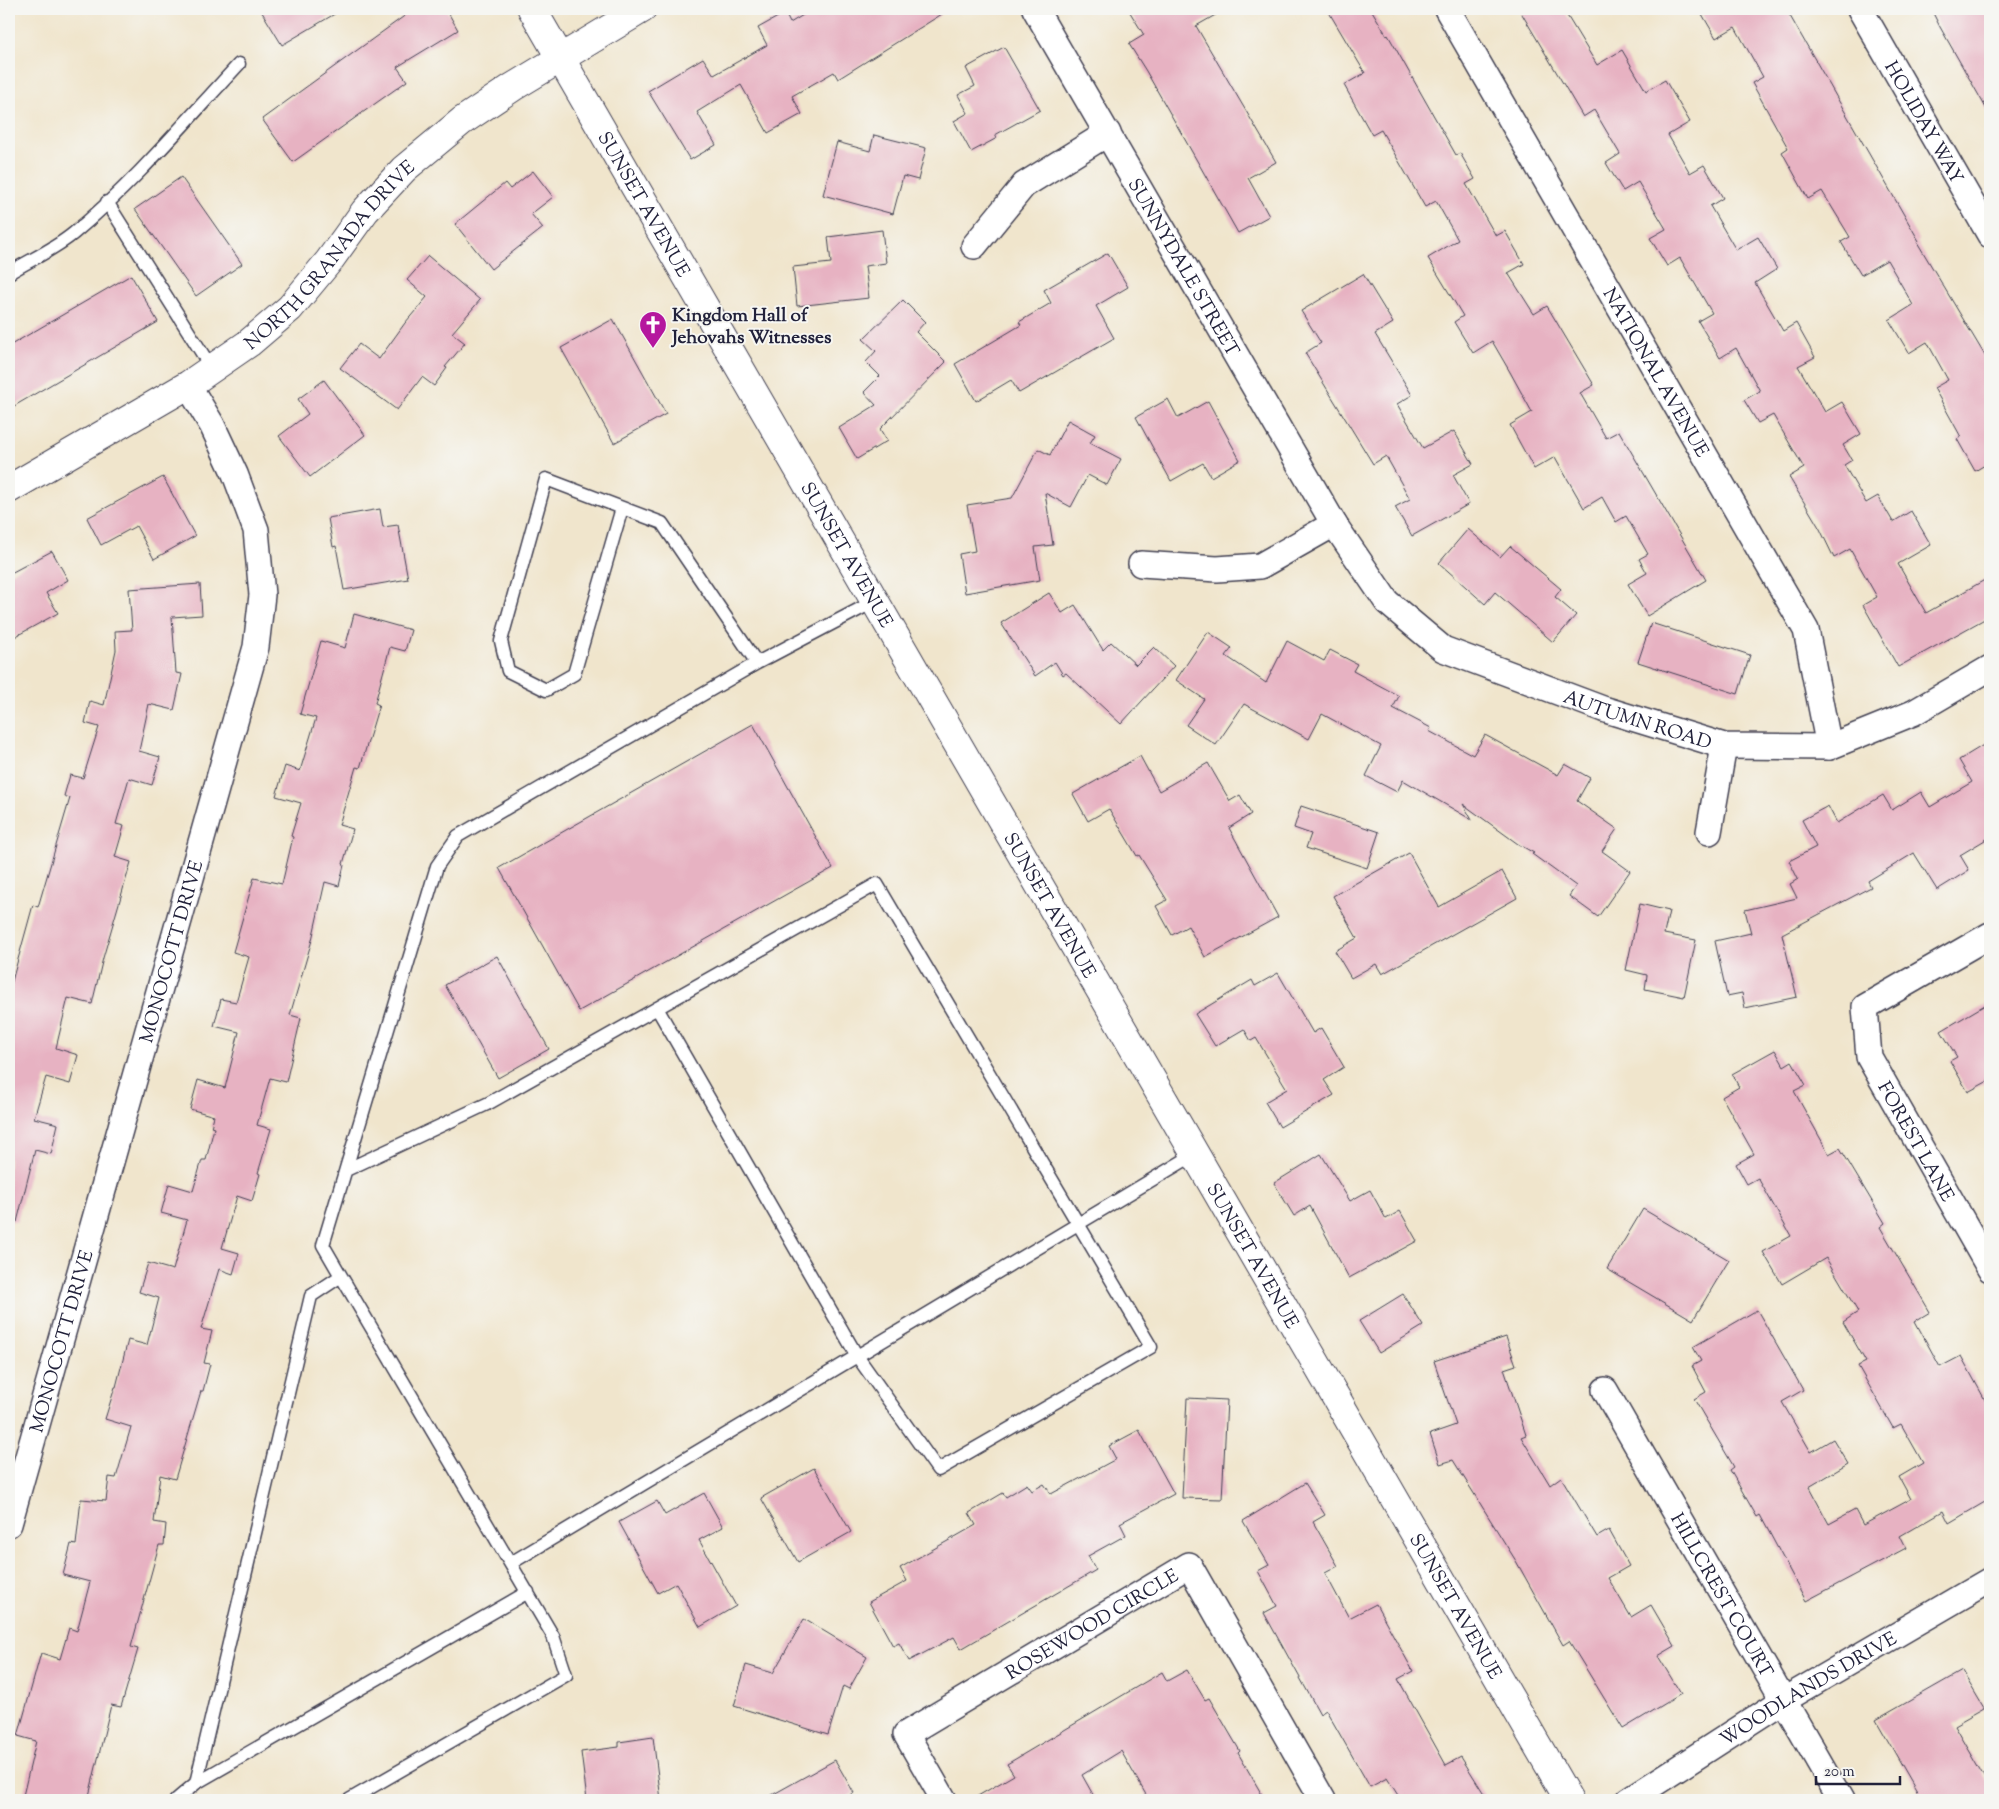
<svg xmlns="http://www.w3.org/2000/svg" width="1999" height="1809" font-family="'Sorts Mill Goudy',serif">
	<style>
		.building { fill: #e7b2c2 }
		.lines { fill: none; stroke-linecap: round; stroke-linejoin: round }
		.service-casing { stroke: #413f51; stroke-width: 15 }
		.minor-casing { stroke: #413f51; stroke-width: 28 }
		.tertiary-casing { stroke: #413f51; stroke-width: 30 }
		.secondary-casing { stroke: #413f51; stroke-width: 30 }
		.service { stroke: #fff; stroke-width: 12 }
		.minor { stroke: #fff; stroke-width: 25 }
		.tertiary { stroke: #fff; stroke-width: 28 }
		.secondary { stroke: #fff; stroke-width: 28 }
		.labels { text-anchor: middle; stroke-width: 4; stroke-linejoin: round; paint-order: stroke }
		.street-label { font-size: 19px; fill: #22223b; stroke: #f6f6f2 }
		.poi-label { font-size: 19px; font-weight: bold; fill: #22223b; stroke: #f6f6f2; text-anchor: start }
	</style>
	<rect width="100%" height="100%" fill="#f6f6f2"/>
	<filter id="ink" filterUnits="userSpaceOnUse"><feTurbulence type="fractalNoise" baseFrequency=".02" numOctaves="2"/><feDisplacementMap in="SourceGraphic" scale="10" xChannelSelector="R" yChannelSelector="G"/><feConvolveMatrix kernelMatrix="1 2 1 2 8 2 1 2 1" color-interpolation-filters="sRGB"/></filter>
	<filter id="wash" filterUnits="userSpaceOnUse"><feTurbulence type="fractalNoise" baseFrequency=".0096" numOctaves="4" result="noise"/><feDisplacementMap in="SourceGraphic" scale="20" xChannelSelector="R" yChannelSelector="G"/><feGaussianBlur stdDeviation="1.12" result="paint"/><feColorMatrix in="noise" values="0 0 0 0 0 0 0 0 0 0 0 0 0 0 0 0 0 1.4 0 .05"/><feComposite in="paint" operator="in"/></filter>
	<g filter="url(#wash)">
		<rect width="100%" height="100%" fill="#f0e5cc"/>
		<g id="blocks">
			<path class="building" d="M 260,9 L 343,9 L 282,45 Z
				M 414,9 L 446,9 L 458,30 L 397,67 L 407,81 L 293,162 L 262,119 Z
				M 813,9 L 950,9 L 838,79 L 834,72 L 792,96 L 802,114 L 768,133 L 741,85 L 697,112 L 716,145 L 690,160 L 648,91 L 703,58 L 714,75 L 767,45 L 758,28 L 785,13 L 790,23 Z
				M 1128,9 L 1226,9 L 1196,26 L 1276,162 L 1248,178 L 1269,216 L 1238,233 L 1146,71 L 1129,44 L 1144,35 Z
				M 1327,9 L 1371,9 L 1387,36 L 1388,35 L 1456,155 L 1460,153 L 1475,179 L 1466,184 L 1496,236 L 1505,231 L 1524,264 L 1508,273 L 1534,314 L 1547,306 L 1594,385 L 1580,393 L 1606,438 L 1619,431 L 1706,580 L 1647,616 L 1628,584 L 1647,573 L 1639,559 L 1648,554 L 1626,516 L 1616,522 L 1602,497 L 1584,508 L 1555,457 L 1534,469 L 1510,425 L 1532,412 L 1510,372 L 1492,341 L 1473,353 L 1454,322 L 1463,316 L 1428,258 L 1458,240 L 1436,201 L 1425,207 L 1381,130 L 1372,135 L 1344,85 L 1365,73 Z
				M 1519,9 L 1563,9 L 1597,65 L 1622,50 L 1646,91 L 1665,80 L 1690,122 L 1668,135 L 1690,173 L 1704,165 L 1723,198 L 1710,206 L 1736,250 L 1758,237 L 1777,269 L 1755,283 L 1783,331 L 1796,323 L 1815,357 L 1798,366 L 1825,412 L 1842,402 L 1861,434 L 1843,445 L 1852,460 L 1844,465 L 1866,503 L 1878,496 L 1893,522 L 1911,511 L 1931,545 L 1898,564 L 1926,613 L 1990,577 L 1990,616 L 1898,667 L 1863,605 L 1877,597 L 1850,549 L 1834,558 L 1820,529 L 1789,477 L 1804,468 L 1773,415 L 1758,423 L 1744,400 L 1760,391 L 1736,348 L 1720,358 L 1698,321 L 1712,313 L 1680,258 L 1667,266 L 1650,238 L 1666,229 L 1638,182 L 1623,191 L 1606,163 L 1620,154 L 1594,110 L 1583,117 Z
				M 1699,9 L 1786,9 L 1919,241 L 1917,242 L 1990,364 L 1990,462 L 1975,471 L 1957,439 L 1961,437 L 1934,388 L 1948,380 L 1927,342 L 1909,353 L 1889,320 L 1913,305 L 1887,260 L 1861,275 L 1841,242 L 1850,237 L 1822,191 L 1808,199 L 1782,152 L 1788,148 L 1752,83 L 1763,77 L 1735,27 L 1716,38 Z
				M 1931,9 L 1990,9 L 1990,115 L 1940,27 Z
				M 1004,47 L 1040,110 L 995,135 L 997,138 L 971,152 L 954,121 L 968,113 L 958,95 L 975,86 L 966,68 Z
				M 874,135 L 926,148 L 918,180 L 903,176 L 893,214 L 823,195 L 837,142 L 870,151 Z
				M 533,171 L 553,197 L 531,214 L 543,228 L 491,269 L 455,224 L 505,183 L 510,189 Z
				M 181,177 L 242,264 L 196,296 L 135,209 Z
				M 882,230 L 886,263 L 865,266 L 869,298 L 797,306 L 793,267 L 831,263 L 828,237 Z
				M 1108,253 L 1128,287 L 1096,306 L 1114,338 L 1019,393 L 1011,380 L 976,401 L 955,364 L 1021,325 L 1019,322 L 1051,303 L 1044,290 Z
				M 428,256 L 480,300 L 452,333 L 465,343 L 445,367 L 447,368 L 434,386 L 422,377 L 397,410 L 340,368 L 359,344 L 379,359 L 405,323 L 427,297 L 407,280 Z
				M 1363,274 L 1393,323 L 1375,334 L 1412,395 L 1397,404 L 1423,448 L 1454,431 L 1473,464 L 1453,475 L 1469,504 L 1412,536 L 1395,507 L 1410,499 L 1386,456 L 1373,464 L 1305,353 L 1321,343 L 1301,311 Z
				M 131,275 L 158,322 L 9,409 L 9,346 Z
				M 903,300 L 925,322 L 916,332 L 946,362 L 880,429 L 887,441 L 857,459 L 839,428 L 876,405 L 864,392 L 880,376 L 866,362 L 876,351 L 863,339 Z
				M 613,319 L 666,414 L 614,443 L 561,348 Z
				M 324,380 L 365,435 L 310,477 L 279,436 L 308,414 L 298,399 Z
				M 1168,399 L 1178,418 L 1208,401 L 1240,460 L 1211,477 L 1203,463 L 1171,481 L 1136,417 Z
				M 1068,420 L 1095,435 L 1090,443 L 1121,459 L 1107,485 L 1088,475 L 1071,507 L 1045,493 L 1053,545 L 1035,547 L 1040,580 L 965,593 L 959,554 L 975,551 L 967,505 L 1012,498 L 1038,449 L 1050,455 Z
				M 163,477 L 195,536 L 154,559 L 136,526 L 101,545 L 87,518 Z
				M 380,509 L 383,527 L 398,525 L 408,579 L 344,590 L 336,546 L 333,547 L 328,518 Z
				M 1468,529 L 1500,557 L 1510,546 L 1561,589 L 1555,597 L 1576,615 L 1553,642 L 1495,592 L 1485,604 L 1439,563 Z
				M 52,551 L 68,580 L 46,593 L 58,613 L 9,640 L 9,574 Z
				M 200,584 L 202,615 L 172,617 L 176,673 L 182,674 L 174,710 L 149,704 L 139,751 L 160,757 L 152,785 L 129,778 L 116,824 L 124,826 L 115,857 L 131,862 L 103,958 L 92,1004 L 68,998 L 56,1048 L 78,1055 L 70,1084 L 46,1077 L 34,1118 L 58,1124 L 51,1154 L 35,1150 L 17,1222 L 9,1221 L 9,992 L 33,905 L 38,907 L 70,798 L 64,796 L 70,775 L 83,778 L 99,727 L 85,723 L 90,701 L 104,705 L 116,650 L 115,631 L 132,630 L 129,589 Z
				M 1049,593 L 1062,613 L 1075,605 L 1103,650 L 1111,642 L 1136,665 L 1154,647 L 1174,666 L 1121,724 L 1066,673 L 1063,675 L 1055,662 L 1035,676 L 1001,623 Z
				M 354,614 L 411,630 L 405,651 L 390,647 L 375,703 L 379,705 L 360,768 L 356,767 L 339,825 L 353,829 L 343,864 L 344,865 L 339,886 L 325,882 L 312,940 L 290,1015 L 301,1018 L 286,1082 L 270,1078 L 257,1125 L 271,1129 L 258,1173 L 260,1174 L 252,1201 L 237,1196 L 222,1248 L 239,1253 L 233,1274 L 219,1269 L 201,1329 L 212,1331 L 204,1363 L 210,1364 L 203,1391 L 201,1391 L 175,1479 L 160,1475 L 154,1522 L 166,1524 L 164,1545 L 159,1545 L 131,1647 L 138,1649 L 121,1707 L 111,1705 L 88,1800 L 22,1800 L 36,1741 L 18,1736 L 41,1653 L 60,1659 L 69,1628 L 77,1631 L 90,1582 L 63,1575 L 71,1544 L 76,1545 L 81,1499 L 106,1501 L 109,1477 L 116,1478 L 131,1427 L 105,1419 L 115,1387 L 116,1387 L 128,1340 L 147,1345 L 159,1298 L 139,1292 L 148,1263 L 173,1270 L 187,1220 L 161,1213 L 169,1184 L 193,1191 L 202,1160 L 206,1160 L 214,1128 L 211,1127 L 214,1116 L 190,1109 L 198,1080 L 225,1088 L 239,1032 L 214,1026 L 221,999 L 236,1002 L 249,957 L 233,952 L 254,878 L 282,884 L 293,837 L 291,836 L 301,803 L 276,796 L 285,766 L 300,771 L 316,718 L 300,714 L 321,641 L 345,648 Z
				M 1651,623 L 1750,655 L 1738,694 L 1638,662 Z
				M 1208,632 L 1232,648 L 1226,656 L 1266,683 L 1287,641 L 1324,661 L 1330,650 L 1357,664 L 1353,671 L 1399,696 L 1393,708 L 1431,728 L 1429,731 L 1473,755 L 1485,735 L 1558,775 L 1565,764 L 1590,778 L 1577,801 L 1617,829 L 1602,851 L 1630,871 L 1598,917 L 1569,896 L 1576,886 L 1532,854 L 1534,853 L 1518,844 L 1463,804 L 1472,820 L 1403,780 L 1397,792 L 1366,776 L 1381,746 L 1322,714 L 1309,739 L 1244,704 L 1216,745 L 1186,725 L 1204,699 L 1176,680 Z
				M 753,724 L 833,868 L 579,1011 L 499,868 Z
				M 1990,741 L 1990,837 L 1960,855 L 1969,870 L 1937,890 L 1914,853 L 1868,881 L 1871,887 L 1782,934 L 1797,997 L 1745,1008 L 1742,993 L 1727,996 L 1715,941 L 1751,933 L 1745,910 L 1797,898 L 1790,884 L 1798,879 L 1789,861 L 1816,847 L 1802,820 L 1828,806 L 1837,823 L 1883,795 L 1892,810 L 1921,792 L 1930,807 L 1972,782 L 1959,760 Z
				M 1140,756 L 1159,791 L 1208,763 L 1230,801 L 1240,795 L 1251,814 L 1229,828 L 1278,917 L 1205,957 L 1188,926 L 1172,935 L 1156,906 L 1167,900 L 1139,855 L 1137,856 L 1109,809 L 1088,821 L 1073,794 Z
				M 1301,806 L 1379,832 L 1367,868 L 1306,848 L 1311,834 L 1294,828 Z
				M 1409,853 L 1439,907 L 1502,871 L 1517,898 L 1382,974 L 1376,964 L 1351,978 L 1335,951 L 1357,938 L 1333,896 Z
				M 1640,904 L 1669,911 L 1664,934 L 1696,940 L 1684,997 L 1645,989 L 1647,975 L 1626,970 Z
				M 497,956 L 549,1049 L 498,1078 L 445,985 Z
				M 1278,973 L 1313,1033 L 1321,1028 L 1344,1067 L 1324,1080 L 1334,1095 L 1280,1127 L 1265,1102 L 1287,1089 L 1256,1038 L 1251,1041 L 1244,1029 L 1215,1046 L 1195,1014 L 1252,980 L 1255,986 Z
				M 1990,1002 L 1990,1080 L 1968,1092 L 1950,1061 L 1957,1057 L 1941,1031 Z
				M 1775,1050 L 1784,1066 L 1792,1061 L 1806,1085 L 1794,1091 L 1829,1154 L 1840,1148 L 1885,1223 L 1880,1227 L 1930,1312 L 1915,1321 L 1940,1367 L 1961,1356 L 1990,1409 L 1990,1499 L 1949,1523 L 1943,1511 L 1900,1536 L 1906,1548 L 1806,1601 L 1760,1515 L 1757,1517 L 1730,1470 L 1734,1467 L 1694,1399 L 1706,1392 L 1692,1366 L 1701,1361 L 1693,1347 L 1757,1310 L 1803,1390 L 1782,1402 L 1811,1452 L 1833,1439 L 1848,1464 L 1809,1487 L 1829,1524 L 1855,1510 L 1863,1525 L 1911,1499 L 1899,1477 L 1923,1463 L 1901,1424 L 1893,1428 L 1858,1366 L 1866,1362 L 1843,1322 L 1858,1312 L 1826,1258 L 1782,1284 L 1763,1252 L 1791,1236 L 1758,1178 L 1747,1184 L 1736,1164 L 1754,1154 L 1722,1097 L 1739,1087 L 1732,1074 Z
				M 1321,1154 L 1350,1201 L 1370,1190 L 1386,1219 L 1400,1211 L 1417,1241 L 1349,1278 L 1310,1206 L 1294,1216 L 1274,1183 Z
				M 1643,1209 L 1729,1260 L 1693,1320 L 1607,1269 Z
				M 1403,1294 L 1423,1326 L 1379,1353 L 1359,1321 Z
				M 1506,1337 L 1516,1365 L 1504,1369 L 1526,1435 L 1521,1437 L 1550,1485 L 1561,1477 L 1597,1537 L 1609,1530 L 1629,1566 L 1608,1578 L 1631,1617 L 1651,1605 L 1675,1646 L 1658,1656 L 1681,1694 L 1623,1729 L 1569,1641 L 1563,1645 L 1516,1561 L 1453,1460 L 1440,1464 L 1430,1434 L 1456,1425 L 1434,1361 Z
				M 1187,1398 L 1227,1400 L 1222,1499 L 1182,1498 Z
				M 1139,1430 L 1174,1494 L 1120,1523 L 1126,1535 L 1088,1556 L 1096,1570 L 961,1649 L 954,1637 L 909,1661 L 899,1643 L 893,1646 L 869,1602 L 907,1581 L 900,1568 L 976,1525 L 969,1513 L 1003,1493 L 1006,1497 L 1027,1484 L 1032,1491 L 1044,1484 L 1051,1494 L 1116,1459 L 1109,1446 Z
				M 814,1468 L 851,1532 L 798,1562 L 761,1498 Z
				M 1305,1483 L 1325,1515 L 1313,1522 L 1338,1566 L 1325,1573 L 1349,1618 L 1376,1604 L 1413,1671 L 1398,1679 L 1446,1765 L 1461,1757 L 1488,1800 L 1401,1800 L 1387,1778 L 1370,1787 L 1326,1710 L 1320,1714 L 1264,1613 L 1277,1606 L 1258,1571 L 1269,1565 L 1243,1521 Z
				M 704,1493 L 723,1527 L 699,1540 L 736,1606 L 700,1627 L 676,1583 L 658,1593 L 619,1522 L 657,1501 L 665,1515 Z
				M 804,1619 L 867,1657 L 849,1689 L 843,1686 L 828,1735 L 734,1706 L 746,1665 L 773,1673 Z
				M 1187,1670 L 1205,1700 L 1209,1698 L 1240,1751 L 1238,1753 L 1265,1800 L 1149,1800 L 1121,1751 L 1082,1775 L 1096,1800 L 971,1800 L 1014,1775 L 1007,1764 L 1162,1672 L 1167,1681 Z
				M 1962,1671 L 1984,1708 L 1954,1725 L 1990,1787 L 1990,1800 L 1922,1800 L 1876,1720 Z
				M 653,1737 L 661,1800 L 587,1800 L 581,1752 L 619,1747 L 619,1742 Z
				M 835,1760 L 854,1793 L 841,1800 L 763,1800 Z"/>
		</g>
	</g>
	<g filter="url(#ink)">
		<use href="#blocks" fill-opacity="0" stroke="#413f51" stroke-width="1"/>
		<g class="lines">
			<defs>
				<path id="service" d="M 107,202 L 212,369
					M 9,273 C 30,260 55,249 74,233 C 134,183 186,121 239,64
					M 757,663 L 875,601
					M 346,1170 L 489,1103 L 877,884 L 1151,1347 L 938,1470 L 857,1356 L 657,1008
					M 341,1276 L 323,1245 L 437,866 L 458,836 L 757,663 L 662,523 L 546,479 L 501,641 L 508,671 L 546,690 L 574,674 L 622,508
					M 511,1563 L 1195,1154
					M 196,1783 L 528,1592
					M 176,1800 L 196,1783 L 311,1296 L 341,1276 L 553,1636 L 566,1675 L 349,1800"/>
				<g id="minor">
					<path id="s1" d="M 1035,9 L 1334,524 L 1387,602 L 1443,649 L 1603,709 L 1724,746 L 1829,747 L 1913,713 L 1990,668"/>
					<path id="s2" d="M 1447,9 L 1806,630 L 1829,747"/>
					<path id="s3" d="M 1860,9 L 1990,235"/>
					<path d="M 974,246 L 1024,185 L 1108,133"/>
					<path d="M 1141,564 L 1217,569 L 1260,566 L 1334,524"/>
					<path d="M 1709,832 L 1724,746"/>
					<path id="s4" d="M 1990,935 L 1865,1007 L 1869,1057 L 1990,1269"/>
					<path id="s5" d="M 1605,1390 L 1841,1800"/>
					<path id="s6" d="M 9,1524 L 256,647 L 262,595 L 256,530 L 235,474 L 212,425 L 188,385"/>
					<path id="s7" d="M 944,1800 L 906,1734 L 1189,1565 L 1323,1800"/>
					<path id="s8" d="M 1629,1800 L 1784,1700 L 1990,1580"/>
				</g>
				<g id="tertiary">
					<path id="s9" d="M 9,489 L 188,385 L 249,343 L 290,308 L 329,261 L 365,211 L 404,169 L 462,121 L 513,87 L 642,9"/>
				</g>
				<g id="secondary">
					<path id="s10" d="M 532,9 L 1569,1800"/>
				</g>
			</defs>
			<use href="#service" class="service-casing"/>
			<use href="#minor" class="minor-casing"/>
			<use href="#tertiary" class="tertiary-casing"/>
			<use href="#secondary" class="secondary-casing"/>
			<use href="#service" class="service"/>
			<use href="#minor" class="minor"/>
			<use href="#tertiary" class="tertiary"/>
			<use href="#secondary" class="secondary"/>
		</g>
	</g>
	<defs>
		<symbol id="church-pin" viewBox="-11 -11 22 30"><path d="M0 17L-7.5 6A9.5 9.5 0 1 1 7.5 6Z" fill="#b5179e" stroke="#f6f6f2"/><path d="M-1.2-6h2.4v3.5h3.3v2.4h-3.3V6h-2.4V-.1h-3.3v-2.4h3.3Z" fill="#fff"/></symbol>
	</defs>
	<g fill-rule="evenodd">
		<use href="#church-pin" x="637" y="309" width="32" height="43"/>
	</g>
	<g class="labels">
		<g class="street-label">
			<text dy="7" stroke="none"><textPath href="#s3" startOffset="130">HOLIDAY WAY</textPath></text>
			<text dy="7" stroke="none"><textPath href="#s10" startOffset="225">SUNSET AVENUE</textPath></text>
			<text dy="7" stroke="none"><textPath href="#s9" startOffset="401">NORTH GRANADA DRIVE</textPath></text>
			<text dy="7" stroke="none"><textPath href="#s1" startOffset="298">SUNNYDALE STREET</textPath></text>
			<text dy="7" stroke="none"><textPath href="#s2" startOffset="419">NATIONAL AVENUE</textPath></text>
			<text dy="7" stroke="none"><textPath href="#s10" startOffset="630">SUNSET AVENUE</textPath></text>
			<text dy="7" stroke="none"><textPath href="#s1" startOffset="970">AUTUMN ROAD</textPath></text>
			<text dy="7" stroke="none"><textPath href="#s10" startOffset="1035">SUNSET AVENUE</textPath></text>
			<text dy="7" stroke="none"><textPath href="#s6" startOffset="595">MONOCOTT DRIVE</textPath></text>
			<text dy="7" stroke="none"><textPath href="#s4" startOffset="291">FOREST LANE</textPath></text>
			<text dy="7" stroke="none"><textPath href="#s10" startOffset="1440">SUNSET AVENUE</textPath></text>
			<text dy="7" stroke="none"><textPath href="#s6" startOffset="190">MONOCOTT DRIVE</textPath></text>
			<text dy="7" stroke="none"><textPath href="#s5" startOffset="236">HILLCREST COURT</textPath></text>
			<text dy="7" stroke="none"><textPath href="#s10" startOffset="1845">SUNSET AVENUE</textPath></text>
			<text dy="7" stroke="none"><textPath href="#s7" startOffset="292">ROSEWOOD CIRCLE</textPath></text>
			<text dy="7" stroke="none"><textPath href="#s8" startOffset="211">WOODLANDS DRIVE</textPath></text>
		</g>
		<g class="poi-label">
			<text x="672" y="321">Kingdom Hall of<tspan x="672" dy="22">Jehovahs Witnesses</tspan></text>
		</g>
	</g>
	<rect width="1999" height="1809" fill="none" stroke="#f6f6f2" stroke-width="30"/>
	<path d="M1816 1776v8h84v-8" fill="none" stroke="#22223b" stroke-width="2.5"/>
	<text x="1824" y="1776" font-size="15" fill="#22223b" stroke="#f6f6f2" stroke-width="4" paint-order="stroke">20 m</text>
</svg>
